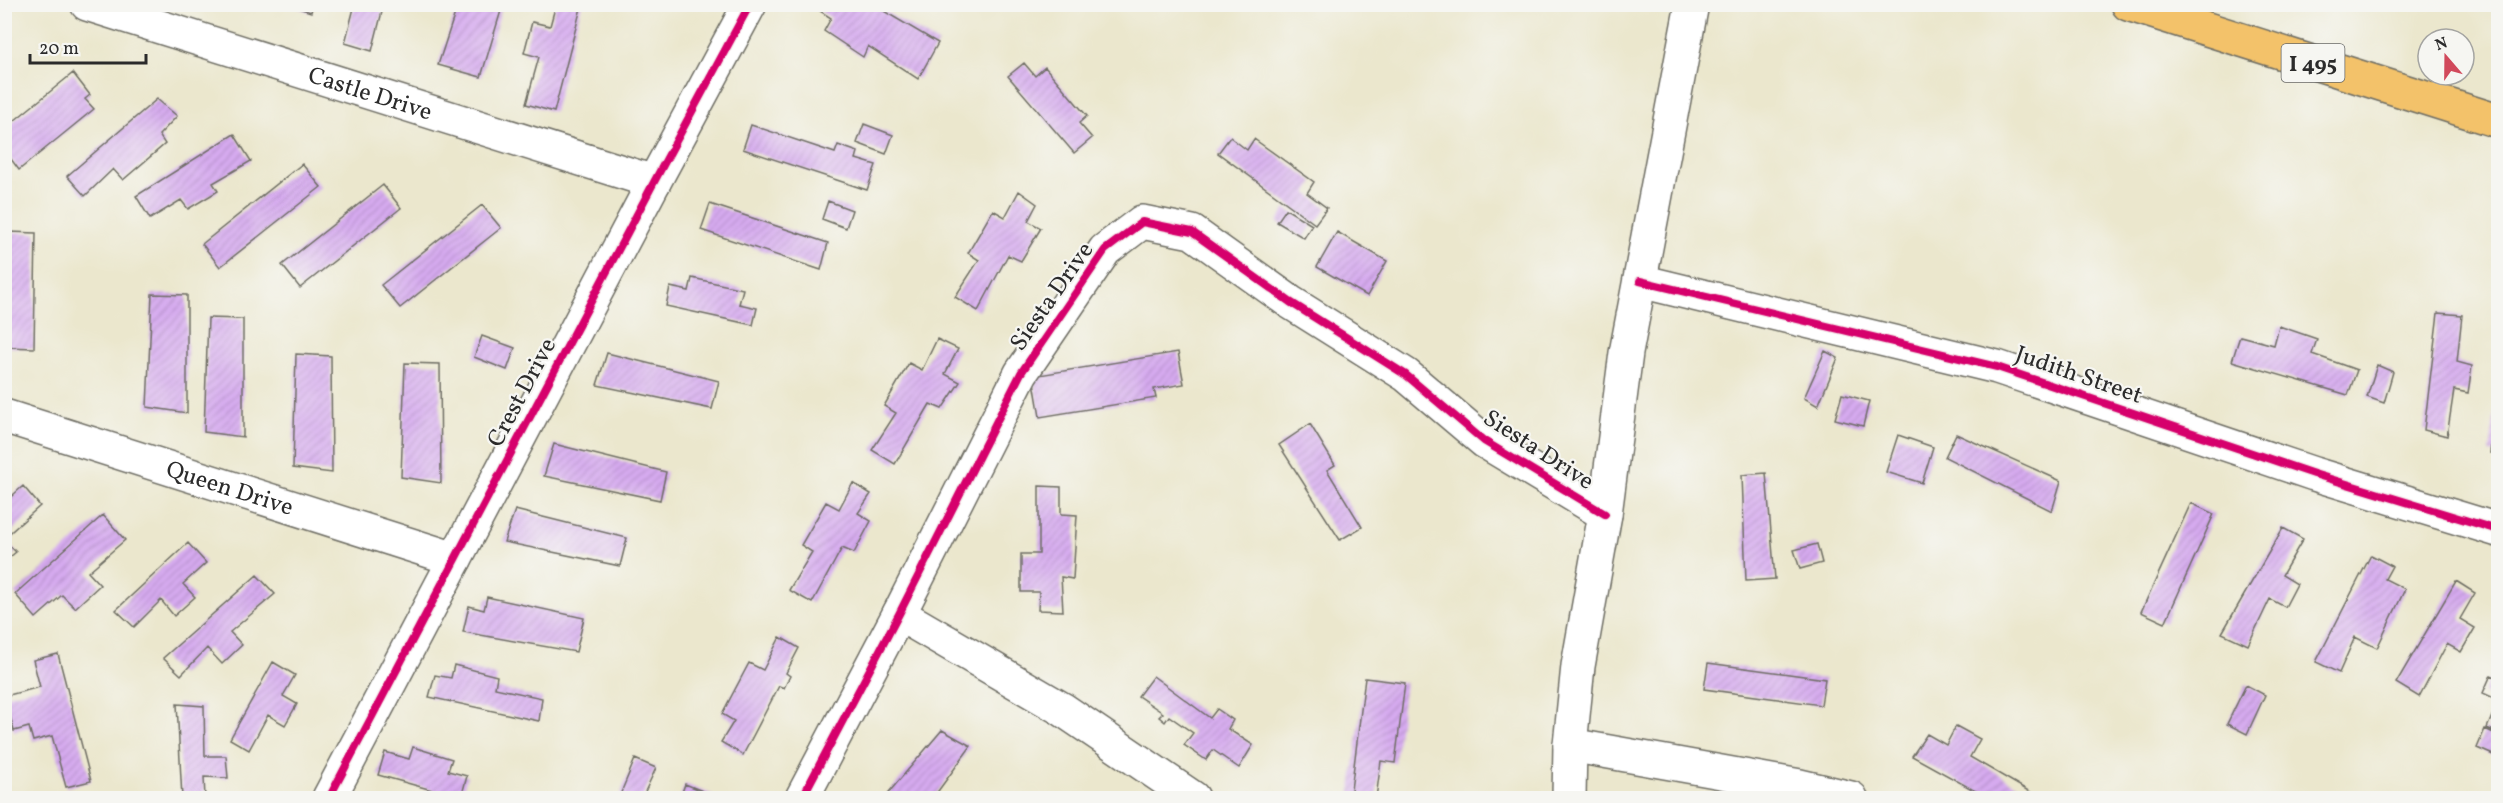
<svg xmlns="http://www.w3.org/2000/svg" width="2503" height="803" font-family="Vollkorn,serif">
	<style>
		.building { fill: url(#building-hatch) }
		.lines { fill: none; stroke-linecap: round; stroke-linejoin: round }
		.street-casing { stroke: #6e6d64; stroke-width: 36 }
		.highway-casing { stroke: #6e6d64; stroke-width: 36 }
		.street { stroke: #fff; stroke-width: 33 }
		.highway { stroke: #f3c26a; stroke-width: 33 }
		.cycleway-casing { stroke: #f6f6f2; stroke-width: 11 }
		.cycleway { stroke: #d6006c; stroke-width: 8 }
		.labels { text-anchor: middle; stroke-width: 4.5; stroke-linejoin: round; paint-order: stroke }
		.shield { fill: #f6f6f2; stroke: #686867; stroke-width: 1.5 }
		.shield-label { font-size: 22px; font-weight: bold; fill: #2b2b2b }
		.street-label { font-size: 24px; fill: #2b2b2b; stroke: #f6f6f2 }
	</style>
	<defs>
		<pattern id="building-hatch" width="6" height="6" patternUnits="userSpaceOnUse" patternTransform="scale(1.5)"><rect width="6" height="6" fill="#d6aaef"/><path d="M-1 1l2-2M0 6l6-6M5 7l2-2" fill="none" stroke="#b892cd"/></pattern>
	</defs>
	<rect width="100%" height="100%" fill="#f6f6f2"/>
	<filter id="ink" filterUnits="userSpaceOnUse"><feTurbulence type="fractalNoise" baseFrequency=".0167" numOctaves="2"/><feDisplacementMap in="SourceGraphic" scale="12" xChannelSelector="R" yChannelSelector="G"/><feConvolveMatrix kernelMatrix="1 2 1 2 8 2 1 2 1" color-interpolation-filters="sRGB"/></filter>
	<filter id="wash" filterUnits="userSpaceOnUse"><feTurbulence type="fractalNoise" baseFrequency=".008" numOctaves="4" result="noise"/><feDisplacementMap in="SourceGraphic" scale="24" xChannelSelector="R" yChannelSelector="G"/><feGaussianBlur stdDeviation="1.35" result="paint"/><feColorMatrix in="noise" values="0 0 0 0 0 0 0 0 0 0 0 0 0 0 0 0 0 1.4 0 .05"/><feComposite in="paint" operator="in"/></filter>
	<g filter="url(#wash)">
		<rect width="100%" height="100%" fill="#ebe7cd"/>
		<g id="blocks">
			<path class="building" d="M 286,4 L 313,4 L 311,12 Z
				M 355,4 L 384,4 L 372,51 L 345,43 Z
				M 458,4 L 503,4 L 481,77 L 438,65 Z
				M 556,4 L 582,4 L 554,112 L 526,104 L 539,57 L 524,53 L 532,22 L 550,26 Z
				M 823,4 L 872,4 L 938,43 L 918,79 L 868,46 L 863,57 L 824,31 L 831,18 L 820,11 Z
				M 1024,63 L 1035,76 L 1045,67 L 1087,116 L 1079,123 L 1092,138 L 1074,153 L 1008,76 Z
				M 73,73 L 90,95 L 85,99 L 94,109 L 19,170 L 11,159 L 4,165 L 4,129 Z
				M 157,99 L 177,116 L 159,135 L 165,144 L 123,180 L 113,169 L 85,196 L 67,176 Z
				M 864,124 L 893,135 L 886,154 L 857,143 Z
				M 751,125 L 835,153 L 838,145 L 858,152 L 856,159 L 876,165 L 867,190 L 743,149 Z
				M 234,134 L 251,161 L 213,183 L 218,191 L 188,209 L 181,200 L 150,219 L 136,196 Z
				M 1230,137 L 1247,150 L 1254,139 L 1314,182 L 1307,193 L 1327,208 L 1315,224 L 1218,153 Z
				M 302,164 L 321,187 L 220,267 L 202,244 Z
				M 383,185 L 401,208 L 300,288 L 282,265 Z
				M 1019,191 L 1037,204 L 1028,221 L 1041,228 L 1021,261 L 1008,255 L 978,311 L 955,297 L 979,260 L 968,253 L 993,210 L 1005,217 Z
				M 828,201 L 852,210 L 846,228 L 822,219 Z
				M 710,204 L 828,243 L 821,270 L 701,230 Z
				M 482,205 L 501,228 L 400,308 L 381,285 Z
				M 1286,209 L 1312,225 L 1304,238 L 1277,222 Z
				M 9,232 L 36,233 L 34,348 L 6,347 L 4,268 L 7,268 Z
				M 1337,232 L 1387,261 L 1367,296 L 1317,267 Z
				M 692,278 L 743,289 L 739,304 L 757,308 L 753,325 L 666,306 L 670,287 L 689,291 Z
				M 152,294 L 187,295 L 187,413 L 147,407 Z
				M 2438,313 L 2462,315 L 2457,362 L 2472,366 L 2468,393 L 2454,390 L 2447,436 L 2424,430 Z
				M 208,318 L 243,319 L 243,437 L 204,432 Z
				M 2279,326 L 2317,339 L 2312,354 L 2357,370 L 2348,395 L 2232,361 L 2240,336 L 2274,345 Z
				M 482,336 L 515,348 L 507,370 L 474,357 Z
				M 937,339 L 958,349 L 945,374 L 960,382 L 942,409 L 930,404 L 895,464 L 872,450 L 896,413 L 884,406 L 909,363 L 922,370 Z
				M 1825,351 L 1838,358 L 1818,406 L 1804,398 Z
				M 1178,352 L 1184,384 L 1154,389 L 1156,398 L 1040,417 L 1033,376 Z
				M 607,353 L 719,381 L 712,409 L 597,385 Z
				M 296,354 L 331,356 L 332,473 L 293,468 Z
				M 405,363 L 440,364 L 441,483 L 401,477 Z
				M 2377,365 L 2393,372 L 2384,403 L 2367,397 Z
				M 1842,394 L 1869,401 L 1863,426 L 1835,419 Z
				M 2497,396 L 2498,396 L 2498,454 L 2490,453 Z
				M 1310,424 L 1335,465 L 1327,470 L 1362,527 L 1340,540 L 1279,445 Z
				M 1956,434 L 2061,481 L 2052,511 L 1945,457 Z
				M 1898,435 L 1933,447 L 1922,483 L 1886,472 Z
				M 554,444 L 666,472 L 660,500 L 544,476 Z
				M 1766,473 L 1775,579 L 1746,581 L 1742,475 Z
				M 853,483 L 871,494 L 858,513 L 871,521 L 854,553 L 842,548 L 812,603 L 789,590 L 812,552 L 801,545 L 826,502 L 839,509 Z
				M 23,486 L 40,506 L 4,538 L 4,503 Z
				M 1039,486 L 1061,487 L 1061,514 L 1077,515 L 1073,579 L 1061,577 L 1063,611 L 1038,610 L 1039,592 L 1021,592 L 1021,554 L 1039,554 Z
				M 2191,503 L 2214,514 L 2165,623 L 2141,612 Z
				M 515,510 L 627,538 L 620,566 L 504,542 Z
				M 103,515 L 125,540 L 88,572 L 100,585 L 75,608 L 62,595 L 36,618 L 15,594 Z
				M 2283,528 L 2303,539 L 2282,575 L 2297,584 L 2285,607 L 2270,599 L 2248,645 L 2222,633 Z
				M 4,540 L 16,552 L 4,562 Z
				M 188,543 L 206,563 L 183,584 L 195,597 L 174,616 L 161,600 L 134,627 L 116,610 Z
				M 1817,544 L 1822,563 L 1800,569 L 1794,550 Z
				M 2371,555 L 2392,566 L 2385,579 L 2405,589 L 2377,648 L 2355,637 L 2339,673 L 2316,662 Z
				M 257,575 L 275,594 L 230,632 L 242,645 L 222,664 L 207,648 L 181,675 L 163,658 Z
				M 2456,581 L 2475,593 L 2460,619 L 2475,628 L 2461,652 L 2447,644 L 2419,697 L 2396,683 Z
				M 487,597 L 584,618 L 576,652 L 463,632 L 469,606 L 484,610 Z
				M 780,637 L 799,648 L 786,673 L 790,676 L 784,688 L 779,686 L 743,755 L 721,742 L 734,721 L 722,714 L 749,663 L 763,670 Z
				M 58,654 L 91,781 L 66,787 L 52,736 L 33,741 L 29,727 L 14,731 L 5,696 L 40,687 L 33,660 Z
				M 273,662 L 295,675 L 283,696 L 297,704 L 285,725 L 268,715 L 249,750 L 230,739 Z
				M 1708,663 L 1825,679 L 1821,705 L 1704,689 Z
				M 454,665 L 497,676 L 495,688 L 542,698 L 539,721 L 429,697 L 435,675 L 451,678 Z
				M 2491,675 L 2498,678 L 2498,700 L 2483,693 Z
				M 1153,676 L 1210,718 L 1217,709 L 1233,720 L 1228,729 L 1253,745 L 1239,768 L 1213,750 L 1206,760 L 1184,745 L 1193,733 L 1169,716 L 1165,722 L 1159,717 L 1163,713 L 1138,696 Z
				M 1365,678 L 1405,683 L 1395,763 L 1381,761 L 1376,798 L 1350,798 Z
				M 2246,685 L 2265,695 L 2247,734 L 2227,724 Z
				M 2498,702 L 2498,733 L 2487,728 Z
				M 177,704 L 204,706 L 205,756 L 226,756 L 228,778 L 204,777 L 205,798 L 182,798 Z
				M 1956,726 L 1980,739 L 1970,757 L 2032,793 L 2028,798 L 1988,798 L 1912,756 L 1927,734 L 1946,745 Z
				M 2485,729 L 2498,735 L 2498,757 L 2477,748 Z
				M 942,730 L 971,746 L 933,798 L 884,798 Z
				M 413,747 L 452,759 L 448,771 L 467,776 L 461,798 L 378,775 L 385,752 L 409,759 Z
				M 635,759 L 656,768 L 642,798 L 627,798 L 620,795 Z
				M 685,784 L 713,795 L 711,798 L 680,798 Z"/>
		</g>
	</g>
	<g filter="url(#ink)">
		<use href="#blocks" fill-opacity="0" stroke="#6e6d64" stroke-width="1.5"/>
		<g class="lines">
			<defs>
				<g id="street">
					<path id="s1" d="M 87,4 L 654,182"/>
					<path d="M 1640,281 L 1997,367 L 2314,474 L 2498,530"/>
					<path id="s2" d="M 4,416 L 455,559"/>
					<path d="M 899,614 L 1062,709 L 1193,798"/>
					<path d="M 1570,745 L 1800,786 L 1851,798"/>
					<path d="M 329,798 L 654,182 L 750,4"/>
					<path d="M 802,798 L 899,614 L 1021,373 L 1105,250 L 1142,222 L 1192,232 L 1290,302 L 1406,375 L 1484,441 L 1605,514"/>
					<path d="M 1569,798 L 1570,745 L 1578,666 L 1605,514 L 1626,353 L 1692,4"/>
				</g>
				<path id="highway" d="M 2128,4 L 2498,121"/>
			</defs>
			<use href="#street" class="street-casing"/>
			<use href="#highway" class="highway-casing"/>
			<use href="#street" class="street"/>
			<use href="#highway" class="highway"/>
			<defs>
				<path id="cycleway" d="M 1640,281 L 1997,367 L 2314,474 L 2498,530
					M 329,798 L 654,182 L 750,4
					M 802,798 L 899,614 L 1021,373 L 1105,250 L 1142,222 L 1192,232 L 1290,302 L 1406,375 L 1484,441 L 1605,514"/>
			</defs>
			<use href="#cycleway" class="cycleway-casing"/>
			<use href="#cycleway" class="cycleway"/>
		</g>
	</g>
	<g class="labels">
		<rect class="shield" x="2281.5" y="44" width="63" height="38" rx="4.5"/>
		<g class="shield-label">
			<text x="2313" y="71">I 495</text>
		</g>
		<g class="street-label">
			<text dy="8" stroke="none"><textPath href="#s1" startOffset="297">Castle Drive</textPath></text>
			<text transform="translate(1051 296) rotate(-55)" y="8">Siesta Drive</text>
			<text transform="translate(2079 374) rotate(19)" y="8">Judith Street</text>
			<text transform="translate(521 392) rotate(-62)" y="8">Crest Drive</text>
			<text transform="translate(1539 449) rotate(33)" y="8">Siesta Drive</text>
			<text dy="8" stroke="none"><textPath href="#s2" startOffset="237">Queen Drive</textPath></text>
		</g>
	</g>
	<rect width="2503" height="803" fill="none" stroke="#f6f6f2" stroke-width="24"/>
	<g transform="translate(2446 57) rotate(340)"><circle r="28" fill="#f6f6f2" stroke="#a5a5a2" stroke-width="1.5"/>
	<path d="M0-4.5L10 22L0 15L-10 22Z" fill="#d1495b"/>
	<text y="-9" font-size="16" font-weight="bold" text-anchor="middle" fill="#2b2b2b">N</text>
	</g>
	<path d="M30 54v9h116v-9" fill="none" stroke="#2b2b2b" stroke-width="3"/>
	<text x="39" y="54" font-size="18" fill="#2b2b2b" stroke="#f6f6f2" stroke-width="4.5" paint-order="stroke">20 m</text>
</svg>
